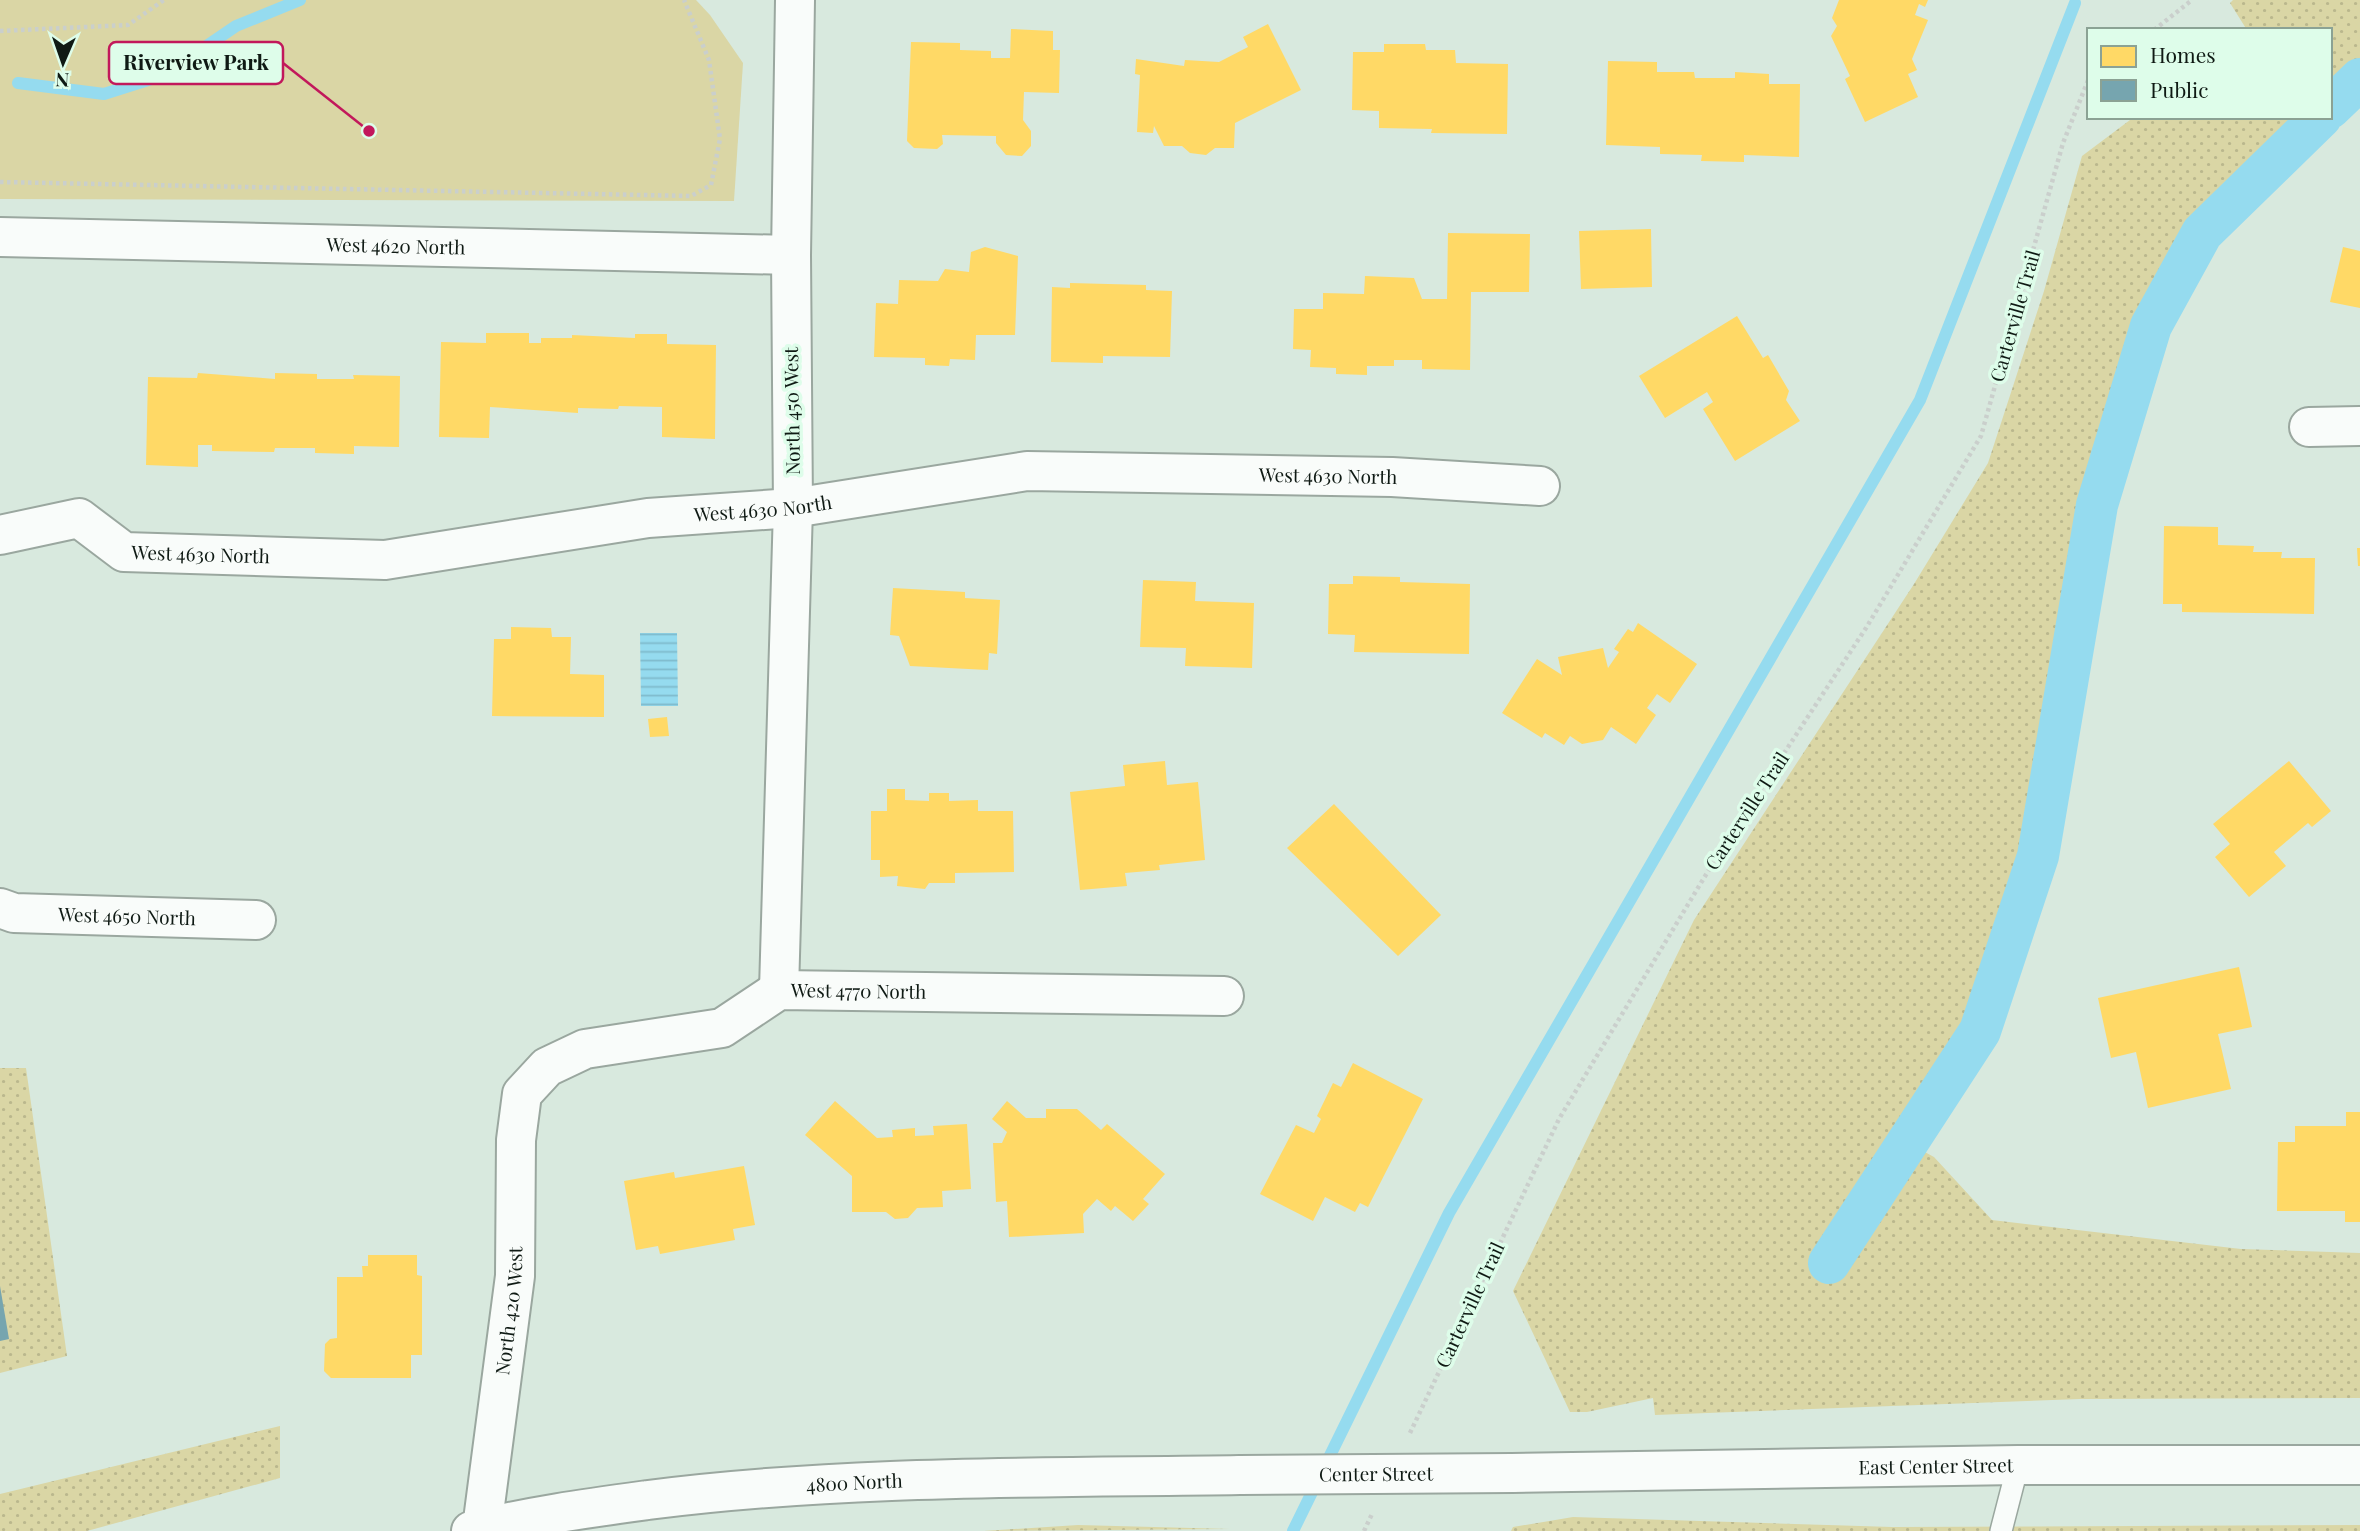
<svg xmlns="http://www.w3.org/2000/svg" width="2360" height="1531" font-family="'Playfair Display',serif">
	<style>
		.grass { fill: url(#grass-dots) }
		.green { fill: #dad6a5 }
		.water { fill: url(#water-rules) }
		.homes { fill: #ffd966 }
		.public { fill: #76a5af }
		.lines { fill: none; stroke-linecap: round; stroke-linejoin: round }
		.stream { stroke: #95dbef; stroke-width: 12 }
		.canal { stroke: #95dbef; stroke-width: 42 }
		.service-casing { stroke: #9aa79f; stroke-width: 24 }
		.minor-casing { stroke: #9aa79f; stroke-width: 42 }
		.primary-casing { stroke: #9aa79f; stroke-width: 42 }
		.path { stroke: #cacfcc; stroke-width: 4.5; stroke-dasharray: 3.5 3.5; stroke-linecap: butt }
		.service { stroke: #f9fcfa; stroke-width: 21 }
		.minor { stroke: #f9fcfa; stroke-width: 38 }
		.primary { stroke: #f9fcfa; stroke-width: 38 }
		.primary-bridge-casing { stroke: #9aa79f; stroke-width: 42; stroke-linecap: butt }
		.primary-bridge { stroke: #f9fcfa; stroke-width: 38 }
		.labels { text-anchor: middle; stroke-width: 7; stroke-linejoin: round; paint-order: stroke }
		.street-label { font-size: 19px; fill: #0f1a14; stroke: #defdea }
		.leader { fill: none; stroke: #c2185b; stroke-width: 2.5 }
		.callout-dot { fill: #c2185b; stroke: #defdea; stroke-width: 2.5 }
		.callout { fill: #defdea; stroke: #c2185b; stroke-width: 2.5 }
		.callout-label { font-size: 21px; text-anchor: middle; font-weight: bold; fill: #0f1a14 }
	</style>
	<defs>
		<pattern id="grass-dots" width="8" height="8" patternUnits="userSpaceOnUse" patternTransform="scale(1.75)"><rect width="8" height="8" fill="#dad6a5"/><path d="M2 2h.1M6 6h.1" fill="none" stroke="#bab78d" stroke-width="1.8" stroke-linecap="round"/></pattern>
		<pattern id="water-rules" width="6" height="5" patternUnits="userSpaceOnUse" patternTransform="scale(1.75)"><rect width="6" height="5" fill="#95dbef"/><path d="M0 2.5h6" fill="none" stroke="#7fbbcc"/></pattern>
	</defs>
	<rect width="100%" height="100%" fill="#d8e9de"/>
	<path class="grass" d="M 2233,0 L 2360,0 L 2360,64 L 2330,95 L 2330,30 L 2247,30 L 2230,3 Z
		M 2134,117 L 2307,117 L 2190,230 L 2129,369 L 2065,637 L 2029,854 L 1965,1023 L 1897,1137 L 1934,1157 L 1992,1220 L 2241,1249 L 2360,1253 L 2360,1398 L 2080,1399 L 1655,1415 L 1653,1398 L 1587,1412 L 1570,1412 L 1513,1291 L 1694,920 L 1914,584 L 1988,463 L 2044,291 L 2082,156 Z
		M 0,1068 L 26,1068 L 67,1356 L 0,1373 Z
		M 280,1426 L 280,1478 L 87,1531 L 0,1531 L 0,1494 Z
		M 1573,1517 L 1892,1527 L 2360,1525 L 2360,1531 L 1511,1531 L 1513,1527 Z
		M 1078,1525 L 1230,1529 L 983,1531 Z"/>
	<path class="green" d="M 0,0 L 696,0 L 710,15 L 743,63 L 734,201 L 0,199 Z"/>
	<path class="water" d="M 640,633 L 677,633 L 678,706 L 641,706 Z"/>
	<path class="homes" d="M 1839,0 L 1928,0 L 1925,7 L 1919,4 L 1915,15 L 1928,20 L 1912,59 L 1917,70 L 1908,74 L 1918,97 L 1865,122 L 1845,79 L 1850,76 L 1831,36 L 1837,26 L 1832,18 Z
		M 1268,24 L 1301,90 L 1235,123 L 1234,148 L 1215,148 L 1206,155 L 1190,153 L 1182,146 L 1164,146 L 1154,126 L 1153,133 L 1137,132 L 1140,75 L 1135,74 L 1136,59 L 1184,66 L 1185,60 L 1219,62 L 1248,47 L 1243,37 Z
		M 1011,29 L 1053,31 L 1053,50 L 1060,50 L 1059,93 L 1024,92 L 1023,120 L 1031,131 L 1031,146 L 1022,156 L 1006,155 L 996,143 L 996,136 L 942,135 L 943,144 L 937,149 L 914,148 L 907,141 L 911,42 L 960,43 L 960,50 L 991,51 L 991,58 L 1010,58 Z
		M 1384,44 L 1425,44 L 1426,50 L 1455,50 L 1456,63 L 1508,64 L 1507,134 L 1431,133 L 1432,129 L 1379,128 L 1379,111 L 1352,110 L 1353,52 L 1384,52 Z
		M 1608,61 L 1657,62 L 1657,72 L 1694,72 L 1695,78 L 1735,78 L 1735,72 L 1769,74 L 1769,84 L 1800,84 L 1799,157 L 1744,155 L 1744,162 L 1701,161 L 1702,155 L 1660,154 L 1660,147 L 1606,145 Z
		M 1651,229 L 1652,287 L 1581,289 L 1579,231 Z
		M 1448,233 L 1530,234 L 1529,292 L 1471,292 L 1470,370 L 1422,369 L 1422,360 L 1394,360 L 1394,366 L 1367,366 L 1367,375 L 1336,374 L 1336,368 L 1310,367 L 1311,350 L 1293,349 L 1294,309 L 1323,309 L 1323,293 L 1364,294 L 1365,276 L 1414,278 L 1422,299 L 1447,299 Z
		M 985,247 L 1018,256 L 1015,335 L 976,335 L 975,360 L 950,359 L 949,366 L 925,365 L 925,358 L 874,357 L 876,303 L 898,304 L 899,280 L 938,281 L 945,269 L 969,272 L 971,252 Z
		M 2343,247 L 2360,251 L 2360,308 L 2330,302 Z
		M 1070,283 L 1146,285 L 1146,290 L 1172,291 L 1170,357 L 1103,356 L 1103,363 L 1051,362 L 1052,287 L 1070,288 Z
		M 1737,316 L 1763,358 L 1768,355 L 1789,391 L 1786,400 L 1800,421 L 1735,461 L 1703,409 L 1713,402 L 1707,392 L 1665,418 L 1639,376 Z
		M 486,333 L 529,333 L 529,343 L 541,343 L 541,338 L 572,338 L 572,335 L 635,338 L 635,334 L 667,334 L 667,344 L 716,345 L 715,439 L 662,437 L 662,407 L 619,406 L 618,409 L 578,408 L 578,413 L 490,407 L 489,438 L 439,437 L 441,342 L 486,343 Z
		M 198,373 L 275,379 L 275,373 L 317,374 L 317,379 L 354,379 L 353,375 L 400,376 L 399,447 L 354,446 L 354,454 L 315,453 L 315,448 L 275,448 L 274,452 L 212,451 L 212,445 L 198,445 L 198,467 L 146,465 L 148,377 L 197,378 Z
		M 2164,526 L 2218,527 L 2218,545 L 2254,546 L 2253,552 L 2282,552 L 2281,558 L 2315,558 L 2314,614 L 2182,612 L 2182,604 L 2163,604 Z
		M 2357,548 L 2360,548 L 2360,566 L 2358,566 Z
		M 1353,576 L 1400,577 L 1400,582 L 1470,584 L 1469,654 L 1354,652 L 1355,635 L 1328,634 L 1329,584 L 1353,584 Z
		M 1143,580 L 1196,582 L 1195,601 L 1254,603 L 1252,668 L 1185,666 L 1186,648 L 1140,647 Z
		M 893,588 L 965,592 L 965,598 L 1000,600 L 997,654 L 989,653 L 988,670 L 910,666 L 899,636 L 890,635 Z
		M 1638,623 L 1697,664 L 1670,703 L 1657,694 L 1647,708 L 1656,715 L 1636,744 L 1611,727 L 1603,740 L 1582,744 L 1570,736 L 1564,745 L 1545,733 L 1542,738 L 1502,713 L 1537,659 L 1562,675 L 1558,657 L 1603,648 L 1608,668 L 1619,652 L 1614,649 L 1628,629 L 1633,632 Z
		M 511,627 L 551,628 L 552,637 L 571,637 L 570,674 L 604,675 L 604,717 L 492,716 L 494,639 L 511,639 Z
		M 667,717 L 669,736 L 650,737 L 648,719 Z
		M 1165,761 L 1167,785 L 1198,782 L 1205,860 L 1159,865 L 1160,870 L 1125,873 L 1127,886 L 1080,890 L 1070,792 L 1125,786 L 1123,765 Z
		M 2289,761 L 2331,811 L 2312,827 L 2308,823 L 2274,852 L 2286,866 L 2249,897 L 2215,857 L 2230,844 L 2213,824 Z
		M 887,789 L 905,789 L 905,800 L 929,801 L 929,793 L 949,793 L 949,801 L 978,800 L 978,811 L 1013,811 L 1014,872 L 955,873 L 955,883 L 929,883 L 925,889 L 897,886 L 898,876 L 880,877 L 880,860 L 871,860 L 871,811 L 887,811 Z
		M 1334,804 L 1441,915 L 1398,956 L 1287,848 Z
		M 2239,967 L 2252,1027 L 2218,1034 L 2231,1089 L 2148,1108 L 2136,1052 L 2111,1058 L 2098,998 Z
		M 1353,1063 L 1423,1099 L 1368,1207 L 1360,1203 L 1355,1212 L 1325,1197 L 1313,1221 L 1260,1194 L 1296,1125 L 1314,1133 L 1321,1119 L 1317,1116 L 1333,1083 L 1341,1087 Z
		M 835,1101 L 877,1138 L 893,1137 L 892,1130 L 915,1128 L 915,1136 L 934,1135 L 933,1126 L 967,1124 L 971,1189 L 942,1191 L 943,1207 L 917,1208 L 908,1218 L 895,1219 L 886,1212 L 852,1212 L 852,1176 L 805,1135 Z
		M 1007,1101 L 1026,1118 L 1046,1118 L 1046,1109 L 1077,1109 L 1101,1130 L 1107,1124 L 1165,1174 L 1143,1199 L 1149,1204 L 1133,1221 L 1115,1206 L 1111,1211 L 1097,1199 L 1083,1214 L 1084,1233 L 1009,1237 L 1007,1201 L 996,1202 L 993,1143 L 1002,1143 L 1007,1132 L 992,1119 Z
		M 2346,1112 L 2360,1112 L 2360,1222 L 2345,1222 L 2345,1211 L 2277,1211 L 2278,1142 L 2295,1142 L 2295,1126 L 2346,1126 Z
		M 744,1166 L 755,1225 L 733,1229 L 735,1240 L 660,1254 L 658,1246 L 636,1250 L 624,1181 L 674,1172 L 675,1178 Z
		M 368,1255 L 417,1255 L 417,1275 L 422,1276 L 422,1355 L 411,1355 L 411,1378 L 331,1378 L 324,1371 L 325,1344 L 330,1339 L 337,1338 L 337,1277 L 363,1277 L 362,1266 L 368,1266 Z"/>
	<path class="public" d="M 0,1286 L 9,1339 L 0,1341 Z"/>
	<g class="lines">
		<path class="stream" d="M 18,83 L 104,94 L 164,75 L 236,26 L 300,0
			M 1293,1531 L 1449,1213 L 1920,400 L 2075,3"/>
		<path class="canal" d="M 2330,108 L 2360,79
			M 1829,1263 L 1980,1031 L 2038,856 L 2097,505 L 2151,326 L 2202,233 L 2321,117"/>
		<defs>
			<path id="service" d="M 2001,1531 L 2018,1465"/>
			<g id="minor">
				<path id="s1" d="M 0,237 L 791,255"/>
				<path d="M 2309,427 L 2360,426"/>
				<path id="s2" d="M 0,535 L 79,518 L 124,552 L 385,560 L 648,518 L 793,508 L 1027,471 L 1392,477 L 1540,486"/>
				<path id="s3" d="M 0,908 L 14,913 L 256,920"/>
				<path d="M 779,990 L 793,508 L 791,255 L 795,0"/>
				<path id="s4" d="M 482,1528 L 515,1276 L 516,1140 L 522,1094 L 547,1067 L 585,1049 L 722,1028 L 779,990 L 1224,996"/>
			</g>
			<g id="primary">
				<path id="s5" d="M 1512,1473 L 2018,1465 L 2360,1465"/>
				<path id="s6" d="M 471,1531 C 529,1516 589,1508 648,1500 C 844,1475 1042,1478 1240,1475"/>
			</g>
		</defs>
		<use href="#service" class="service-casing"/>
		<use href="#minor" class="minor-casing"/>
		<use href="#primary" class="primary-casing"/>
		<path class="path" d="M 2154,30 L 2192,0
			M 0,31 L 128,25 L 164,0
			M 0,182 L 691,196 L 711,185 L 720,139 L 709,60 L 684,0
			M 1410,1433 L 1559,1119 L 1722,848 L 1866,628 L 1981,436 L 2063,143 L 2089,78
			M 1364,1531 L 1372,1514"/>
		<use href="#service" class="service"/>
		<use href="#minor" class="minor"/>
		<use href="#primary" class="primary"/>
		<defs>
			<g id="primary-bridge">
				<path id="s7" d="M 1240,1475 L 1512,1473"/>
			</g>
		</defs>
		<use href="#primary-bridge" class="primary-bridge-casing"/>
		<use href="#primary-bridge" class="primary-bridge"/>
	</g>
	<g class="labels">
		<g class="street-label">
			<text dy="7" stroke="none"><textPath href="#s1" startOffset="396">West 4620 North</textPath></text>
			<text transform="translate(2015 316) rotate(-74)" y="7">Carterville Trail</text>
			<text transform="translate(792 411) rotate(-91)" y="7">North 450 West</text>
			<text dy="7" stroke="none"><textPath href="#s2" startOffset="1348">West 4630 North</textPath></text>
			<text dy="7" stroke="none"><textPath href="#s2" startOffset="780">West 4630 North</textPath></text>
			<text dy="7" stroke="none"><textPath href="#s2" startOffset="214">West 4630 North</textPath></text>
			<text transform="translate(1747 811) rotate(-57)" y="7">Carterville Trail</text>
			<text dy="7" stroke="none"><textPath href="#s3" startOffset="128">West 4650 North</textPath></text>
			<text dy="7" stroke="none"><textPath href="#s4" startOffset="802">West 4770 North</textPath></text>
			<text transform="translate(1470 1305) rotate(-65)" y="7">Carterville Trail</text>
			<text dy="7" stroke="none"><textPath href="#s4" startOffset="219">North 420 West</textPath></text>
			<text dy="7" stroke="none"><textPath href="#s5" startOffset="424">East Center Street</textPath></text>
			<text dy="7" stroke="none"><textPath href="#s7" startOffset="136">Center Street</textPath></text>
			<text dy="7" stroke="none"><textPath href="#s6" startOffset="387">4800 North</textPath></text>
		</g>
	</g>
	<path class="leader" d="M369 131L283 63"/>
	<circle class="callout-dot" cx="369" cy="131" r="7"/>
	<rect class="callout" x="109" y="42" width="174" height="42" rx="7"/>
	<g class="callout-label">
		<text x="196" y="70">Riverview Park</text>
	</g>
	<rect x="2087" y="28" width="245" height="91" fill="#defdea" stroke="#8ba294" stroke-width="2"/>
	<rect x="2101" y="46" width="35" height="21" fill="#ffd966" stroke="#8ba294" stroke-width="2"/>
	<text x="2150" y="63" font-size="21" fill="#0f1a14">Homes</text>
	<rect x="2101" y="80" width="35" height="21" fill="#76a5af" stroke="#8ba294" stroke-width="2"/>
	<text x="2150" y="98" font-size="21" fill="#0f1a14">Public</text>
	<g transform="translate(63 63) rotate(182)" stroke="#defdea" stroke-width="5" paint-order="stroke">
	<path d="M0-5L12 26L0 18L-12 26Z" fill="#0f1a14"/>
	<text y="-10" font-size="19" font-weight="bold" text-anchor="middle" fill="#0f1a14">N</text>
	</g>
</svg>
